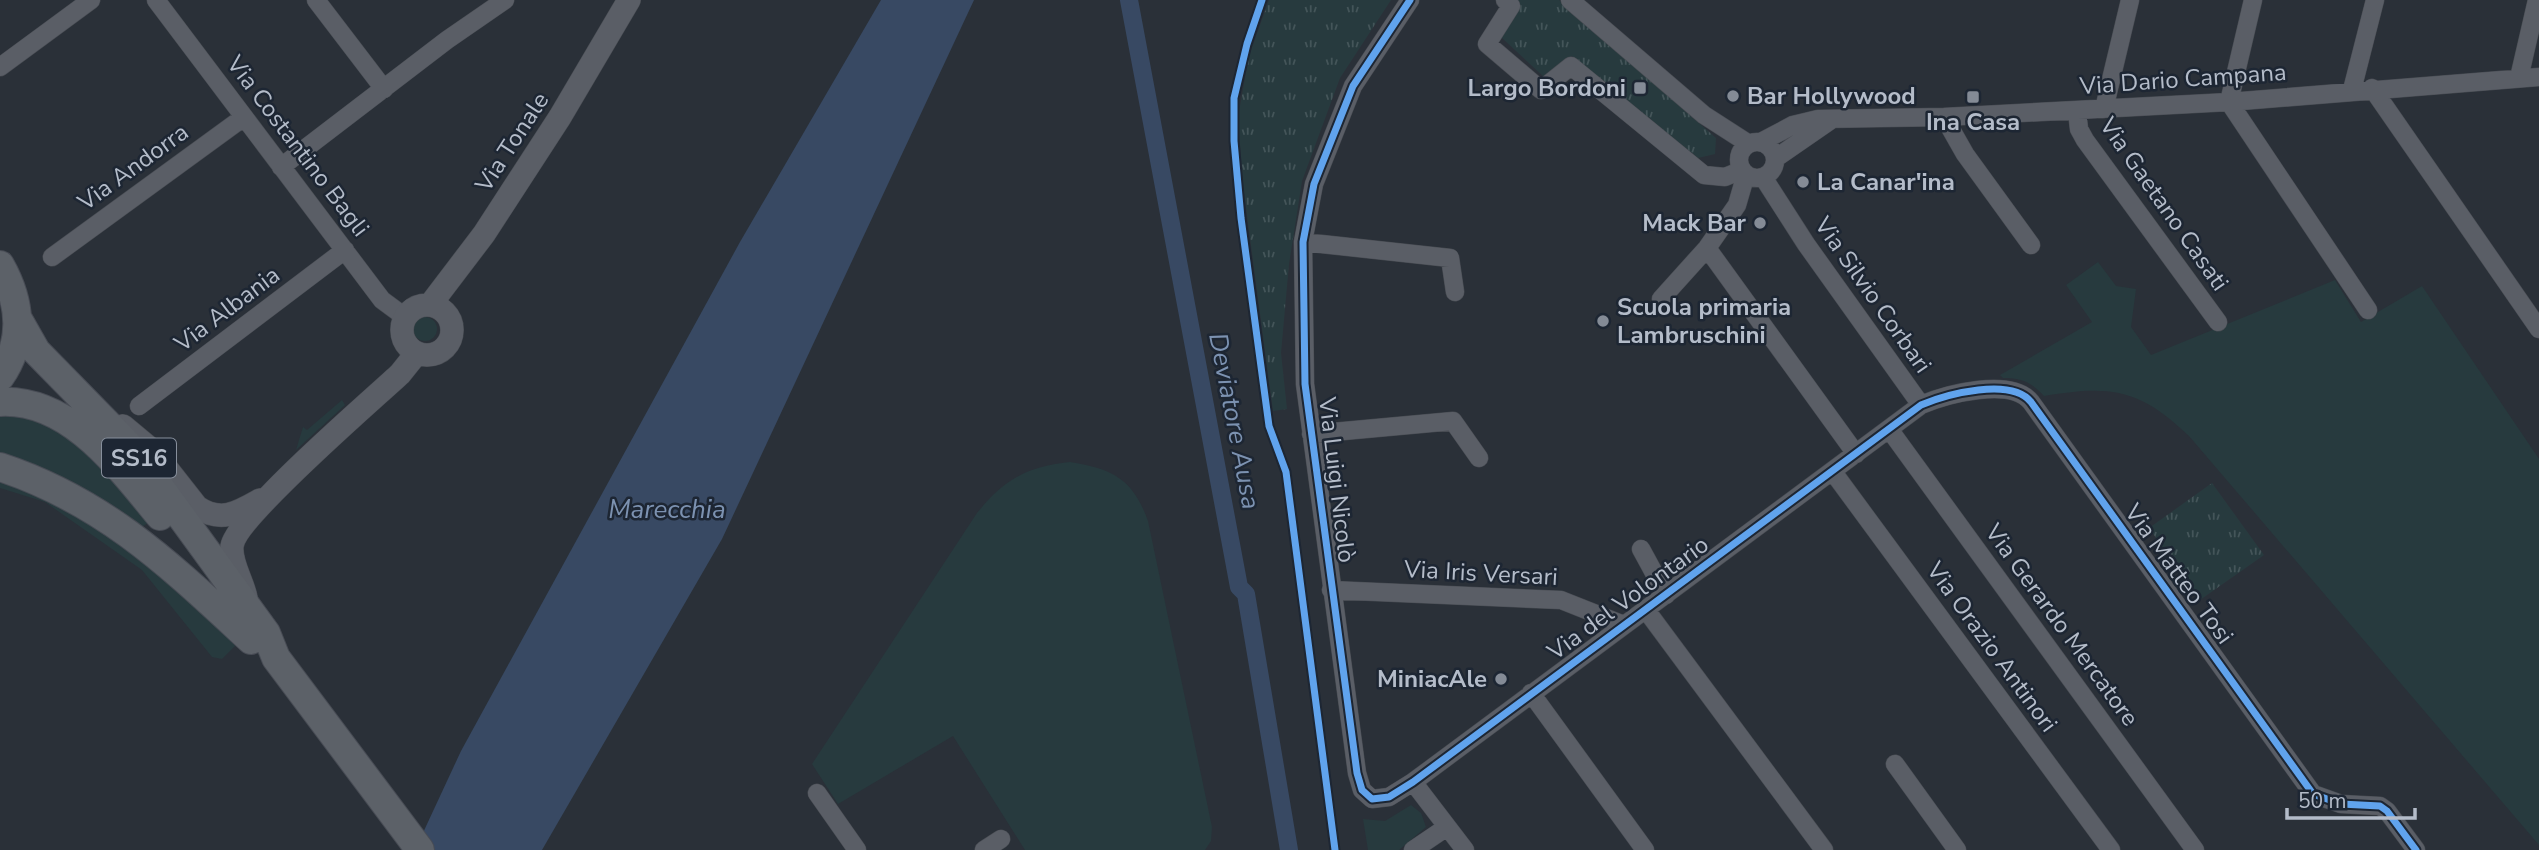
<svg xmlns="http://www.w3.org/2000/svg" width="2539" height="850" font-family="'Nunito Sans',sans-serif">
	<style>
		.green { fill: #273a3e }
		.park { fill: url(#park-tufts) }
		.water { fill: #384963 }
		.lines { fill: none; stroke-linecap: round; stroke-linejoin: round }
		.canal { stroke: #384963; stroke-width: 18 }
		.minor-casing { stroke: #484c53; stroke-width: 19 }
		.tertiary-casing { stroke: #484c53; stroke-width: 24 }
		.primary-casing { stroke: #484c55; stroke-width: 30 }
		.minor { stroke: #5a5e66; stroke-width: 18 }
		.tertiary { stroke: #5a5e66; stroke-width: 23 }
		.primary { stroke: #5c6168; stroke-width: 28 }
		.cycleway-casing { stroke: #1d2633; stroke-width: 11 }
		.cycleway { stroke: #60a3ed; stroke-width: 7 }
		.poi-dot { fill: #848b96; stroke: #1d2633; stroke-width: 2.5 }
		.labels { text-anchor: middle; stroke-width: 5; stroke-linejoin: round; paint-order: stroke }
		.shield { fill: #1d2633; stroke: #878f9c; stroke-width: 2 }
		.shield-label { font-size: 23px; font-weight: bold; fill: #b4bcc9 }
		.street-label { font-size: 24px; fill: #b4bcc9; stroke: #1d2633 }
		.poi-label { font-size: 24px; font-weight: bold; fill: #b4bcc9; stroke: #1d2633; text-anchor: end }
		.water-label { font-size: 26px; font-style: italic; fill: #7c92b1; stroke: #1d2633 }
	</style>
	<defs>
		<pattern id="park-tufts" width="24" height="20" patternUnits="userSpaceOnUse" patternTransform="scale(1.75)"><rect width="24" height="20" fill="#273a3e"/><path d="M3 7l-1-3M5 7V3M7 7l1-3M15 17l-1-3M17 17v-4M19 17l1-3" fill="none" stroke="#445559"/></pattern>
	</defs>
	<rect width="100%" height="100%" fill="#2a3038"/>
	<path class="green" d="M 2098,262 L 2116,286 L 2136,289 L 2131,327 L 2151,355 L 2335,280 L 2361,322 L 2422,286 L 2539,459 L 2539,845 L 2189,436 C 2139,388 2110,385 2044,396 C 2031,382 2022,378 2003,378 L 2000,375 L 2092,322 L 2066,285 Z
		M413 329a12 12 0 1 1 24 0a12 12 0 1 1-24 0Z
		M 342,400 L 345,405 L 296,450 L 303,427 L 307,430 Z
		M 0,408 L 76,435 L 149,522 L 142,527 L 0,457 Z
		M 1070,462 C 1113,469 1133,479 1148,521 L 1212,827 L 1211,841 L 1205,850 L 1025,850 L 953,736 L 838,804 L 812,764 L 977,513 C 1005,479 1026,467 1070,462 Z
		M 0,473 L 105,523 L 234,639 L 235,646 L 222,659 L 212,657 L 142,570 L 45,502 L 0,488 Z
		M 1411,805 L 1421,813 L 1426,827 L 1399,850 L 1368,850 L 1363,819 L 1385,821 Z"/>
	<path class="park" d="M 1269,0 L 1391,0 L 1340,78 L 1302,181 L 1289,264 L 1281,353 L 1287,409 L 1273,411 L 1243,185 L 1238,117 L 1249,56 Z
		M 1512,0 L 1559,0 L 1716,138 L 1715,154 L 1698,158 L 1572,56 L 1544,77 L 1501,37 L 1520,7 Z
		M 2212,483 L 2264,555 L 2200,600 L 2149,528 Z"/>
	<path class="water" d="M 881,0 L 974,0 L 722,539 L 542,850 L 415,850 L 461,751 L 740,242 Z"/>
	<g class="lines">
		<path class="canal" d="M 1129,0 L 1239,587 L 1246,594 L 1289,850"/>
		<defs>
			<path id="minor" d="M 156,0 L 382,300 L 405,317
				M 316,0 L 384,89
				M 1410,0 L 1353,86 L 1314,184 L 1303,242 L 1305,384 L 1357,773 L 1362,790 L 1372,799 L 1389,797 L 1413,782 L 1921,405 C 1947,394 2011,377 2031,402 L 2313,794 L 2341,804 L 2380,806 L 2387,811 L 2416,850
				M 1505,0 L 1511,6 L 1487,44 L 1541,90 L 1571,66 L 1704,175 L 1725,177 L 1742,170
				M 1570,0 L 1704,115 L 1749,144
				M 2253,0 L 2229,102 L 2368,310
				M 0,67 L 91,0
				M 2519,78 L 2537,0
				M 2372,88 L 2539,329
				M 2352,90 L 2375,0
				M 2104,109 L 2130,0
				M 2077,111 L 2079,129 L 2085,140 L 2218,322
				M 1944,117 L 1965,154 L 2031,245
				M1739 160a18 18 0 1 1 36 0a18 18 0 1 1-36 0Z
				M 1761,142 L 1793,125 L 1818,119 L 1944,117 L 2229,102 L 2539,77
				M 1776,158 L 1831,120
				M 281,167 L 447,40 L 505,0
				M 1763,177 L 1806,244 L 1921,405
				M 1303,242 L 1450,258 L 1455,292
				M 1707,248 L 1856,454
				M 52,257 L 244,117
				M 1661,299 L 1707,248 L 1737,205 L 1746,174
				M 139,406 L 345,250
				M 1889,429 L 2195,850
				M 1311,434 L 1453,421 L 1479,458
				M 1833,472 L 2111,850
				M 1641,549 L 1666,595
				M 1331,590 L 1561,600 L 1624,625
				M 1646,610 L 1824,850
				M 1531,693 L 1645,850
				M 1895,764 L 1957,850
				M 1413,782 L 1465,850
				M 817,793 L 857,850
				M 984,850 L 1001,839
				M 1413,850 L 1447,827"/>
			<path id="tertiary" d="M402 330a25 25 0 1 1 50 0a25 25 0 1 1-50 0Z
				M 430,305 L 484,234 L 560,117 L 629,0
				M 123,426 L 153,451 L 197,507 C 221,523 237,513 260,500
				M 246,598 C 243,581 230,563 232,546 C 236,517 371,401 400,374 L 416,354"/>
			<path id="primary" d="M 0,265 C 21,302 25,341 0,377
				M 19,321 L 36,351 L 132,449 L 266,633 L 276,658 L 420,850
				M 0,402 C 70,398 120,468 160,516
				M 0,467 C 106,502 172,567 251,640"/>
		</defs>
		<use href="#minor" class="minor-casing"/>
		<use href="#tertiary" class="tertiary-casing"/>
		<use href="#primary" class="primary-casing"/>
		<use href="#minor" class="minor"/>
		<use href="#tertiary" class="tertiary"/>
		<use href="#primary" class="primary"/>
		<defs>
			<path id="cycleway" d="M 1262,0 L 1247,44 L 1234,98 L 1234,141 L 1241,218 L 1269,426 L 1286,472 L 1335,850
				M 1410,0 L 1353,86 L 1314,184 L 1303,242 L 1305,384 L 1357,773 L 1362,790 L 1372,799 L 1389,797 L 1413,782 L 1921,405 C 1947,394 2011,377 2031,402 L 2313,794 L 2341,804 L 2380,806 L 2387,811 L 2416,850"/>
		</defs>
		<use href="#cycleway" class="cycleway-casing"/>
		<use href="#cycleway" class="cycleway"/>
	</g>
	<g class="poi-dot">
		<rect x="1633" y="81" width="14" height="14" rx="3.5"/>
		<circle cx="1733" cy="96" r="7"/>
		<rect x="1966" y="90" width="14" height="14" rx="3.5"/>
		<circle cx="1803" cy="182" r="7"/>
		<circle cx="1760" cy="223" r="7"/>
		<circle cx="1603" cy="321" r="7"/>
		<circle cx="1501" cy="679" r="7"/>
	</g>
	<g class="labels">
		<rect class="shield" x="102" y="438.5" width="74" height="39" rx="5"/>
		<g class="shield-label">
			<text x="139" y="466">SS16</text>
		</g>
		<g class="street-label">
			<text transform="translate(2183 79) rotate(-4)" y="8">Via Dario Campana</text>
			<text transform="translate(512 142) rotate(-57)" y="8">Via Tonale</text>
			<text transform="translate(298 146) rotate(53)" y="8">Via Costantino Bagli</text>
			<text transform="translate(133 167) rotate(-36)" y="8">Via Andorra</text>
			<text transform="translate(2164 204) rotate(55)" y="8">Via Gaetano Casati</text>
			<text transform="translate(1873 295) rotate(55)" y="8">Via Silvio Corbari</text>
			<text transform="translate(227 309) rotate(-37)" y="8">Via Albania</text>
			<text transform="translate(1337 480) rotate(83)" y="8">Via Luigi Nicolò</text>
			<text transform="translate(1481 573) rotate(3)" y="8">Via Iris Versari</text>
			<text transform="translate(2179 574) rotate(54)" y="8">Via Matteo Tosi</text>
			<text transform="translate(1628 598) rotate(-36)" y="8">Via del Volontario</text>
			<text transform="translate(2062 625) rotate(54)" y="8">Via Gerardo Mercatore</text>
			<text transform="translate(1992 647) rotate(54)" y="8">Via Orazio Antinori</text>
		</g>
		<g class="poi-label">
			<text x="1626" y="96">Largo Bordoni</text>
			<text x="1747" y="104" text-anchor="start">Bar Hollywood</text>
			<text x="1973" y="130" text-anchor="middle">Ina Casa</text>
			<text x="1817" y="190" text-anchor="start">La Canar'ina</text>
			<text x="1746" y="231">Mack Bar</text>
			<text x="1617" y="315" text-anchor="start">Scuola primaria<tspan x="1617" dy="28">Lambruschini</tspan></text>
			<text x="1487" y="687">MiniacAle</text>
		</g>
		<g class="water-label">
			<text transform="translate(1235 421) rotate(79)" y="9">Deviatore Ausa</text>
			<text x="667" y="518">Marecchia</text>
		</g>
	</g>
	<path d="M2287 808v10h128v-10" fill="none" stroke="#b4bcc9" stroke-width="3.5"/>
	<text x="2298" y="808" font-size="21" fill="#b4bcc9" stroke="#1d2633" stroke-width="5" paint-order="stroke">50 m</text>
</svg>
